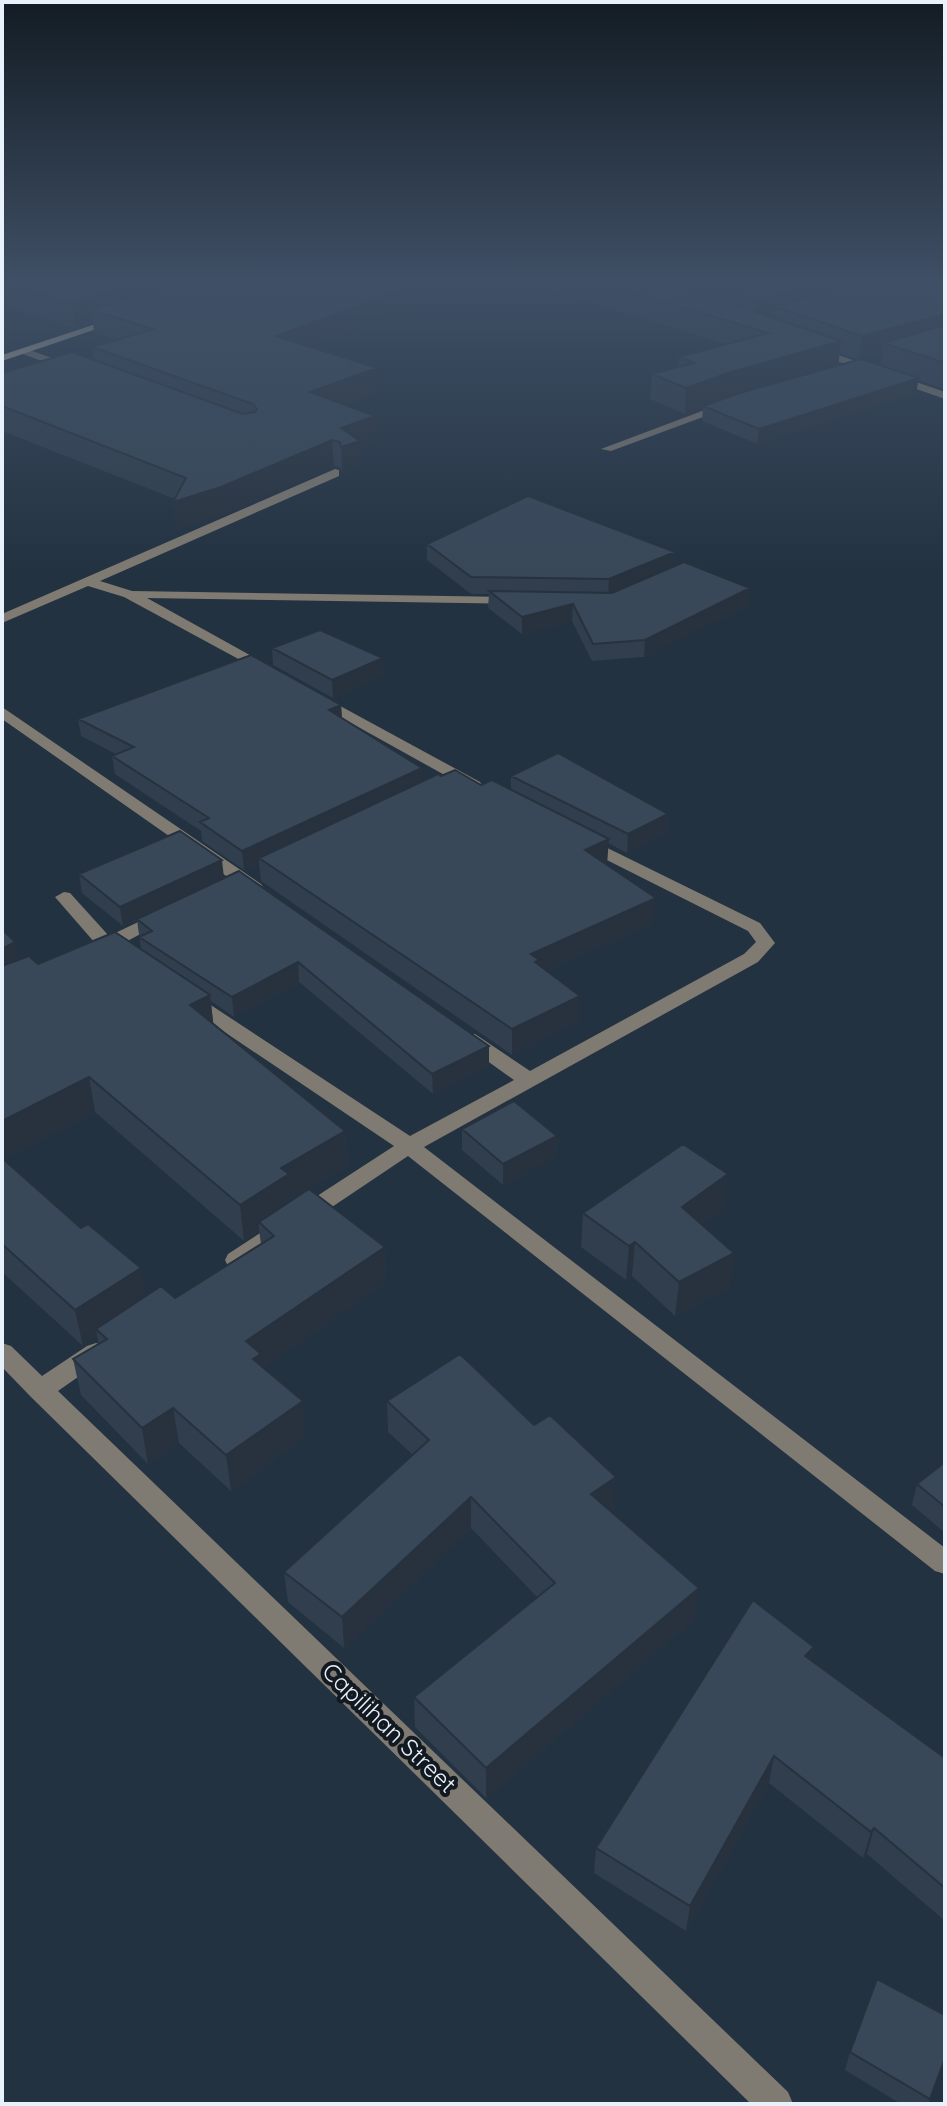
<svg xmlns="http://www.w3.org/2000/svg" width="947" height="2106" font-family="Quicksand,sans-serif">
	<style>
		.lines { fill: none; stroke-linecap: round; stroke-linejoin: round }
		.minor { fill: #807b72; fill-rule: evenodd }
		.major { fill: #d0c6b2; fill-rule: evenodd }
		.wall { fill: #303e4d; fill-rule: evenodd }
		.shaded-wall { fill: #27323e }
		.building { fill: #384859; stroke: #27323e; stroke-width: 2 }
		.labels { text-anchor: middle; stroke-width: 8; stroke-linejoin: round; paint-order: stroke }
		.near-street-label { font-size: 24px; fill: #e8f2fc; stroke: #121920 }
	</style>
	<rect width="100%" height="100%" fill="#233241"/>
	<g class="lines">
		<path class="minor" d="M 815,347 L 945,392 L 945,399 L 811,352 L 810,350 Z
			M 24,348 L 77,367 L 78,369 L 69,371 L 20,353 L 19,351 Z
			M 726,402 L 732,405 L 730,407 L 611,451 L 601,449 Z
			M 335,469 L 339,470 L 339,476 L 100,581 L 132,591 L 514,597 L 521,601 L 519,604 L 147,598 L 273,668 L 273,674 L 268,675 L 124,597 L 88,586 L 2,623 L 2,614 Z
			M 320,695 L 480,782 L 482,785 L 480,788 L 468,788 L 315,703 L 315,697 Z
			M 2,707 L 261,884 L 264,888 L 261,892 L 249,892 L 2,719 Z
			M 585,837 L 760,923 L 775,943 L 758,962 L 424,1147 L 945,1548 L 945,1574 L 935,1571 L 408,1156 L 244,1266 L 236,1268 L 228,1266 L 225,1260 L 228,1254 L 394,1146 L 183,1004 L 180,1000 L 183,996 L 197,996 L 410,1136 L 514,1080 L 461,1042 L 458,1038 L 461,1034 L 475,1034 L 530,1071 L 744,954 L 756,942 L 748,931 L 579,846 L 576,842 Z
			M 64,892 L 70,893 L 109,936 L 157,913 L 169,913 L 172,917 L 120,945 L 129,953 L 127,957 L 113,957 L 105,952 L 91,952 L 89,948 L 95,943 L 55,897 Z
			M 2,1343 L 11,1346 L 42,1376 L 87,1346 L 96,1343 L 105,1346 L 108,1352 L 105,1358 L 58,1391 L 788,2092 L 793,2104 L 751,2104 L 31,1397 L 2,1367 Z"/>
		<path class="major" d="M 114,318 L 123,320 L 2,361 L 2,355 Z"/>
	</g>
	<path class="wall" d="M 2,280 L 491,280 L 311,347 L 377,393 L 345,405 L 376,442 L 360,448 L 361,468 L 342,474 L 341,468 L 334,466 L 224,514 L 176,530 L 175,499 L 2,431 L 2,373 L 94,360 L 92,347 L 115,340 L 94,333 L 93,322 L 76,328 L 2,305 Z
		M 519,280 L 945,280 L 945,389 L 918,380 L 916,393 L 757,444 L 702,421 L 703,407 L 685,414 L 650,399 L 652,374 L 678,367 L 679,357 L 725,344 ZM 840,353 L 859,360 L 838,365 ZM 882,354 L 880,366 L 861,359 Z
		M 427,544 L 675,552 L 674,567 L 749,605 L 644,657 L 592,661 L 572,621 L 522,634 L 488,608 L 489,594 L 471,594 L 427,560 Z
		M 272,648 L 383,675 L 333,698 L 273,665 Z
		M 341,705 L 342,718 L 422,768 L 422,782 L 441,776 L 481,785 L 511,790 L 511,776 L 668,814 L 666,833 L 627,853 L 608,843 L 607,863 L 605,864 L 654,922 L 547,971 L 579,1021 L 512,1055 L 261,881 L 259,863 L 244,870 L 202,841 L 201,831 L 115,774 L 112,756 L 116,754 L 81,736 L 78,719 Z
		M 79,874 L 224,878 L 489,1046 L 489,1066 L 433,1094 L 299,982 L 234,1017 L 211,1001 L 213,1024 L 345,1131 L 347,1166 L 291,1199 L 291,1201 L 385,1247 L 386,1282 L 263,1368 L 306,1436 L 231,1491 L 179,1443 L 148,1464 L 81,1395 L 73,1359 L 99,1344 L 97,1336 L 83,1346 L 2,1272 L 2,929 L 19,960 L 38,964 L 141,949 L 137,920 L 123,926 L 82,893 ZM 95,1112 L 244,1241 L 259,1230 L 261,1244 L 175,1298 L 145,1297 L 3,1159 Z
		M 462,1129 L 557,1136 L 556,1156 L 503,1185 L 462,1150 Z
		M 724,1208 L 702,1224 L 730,1287 L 675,1316 L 632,1276 L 626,1280 L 581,1247 L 583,1213 Z
		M 387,1401 L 614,1508 L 610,1511 L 695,1619 L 486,1798 L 415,1727 L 414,1697 L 537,1597 L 471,1528 L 344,1648 L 288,1602 L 284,1572 L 413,1455 L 388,1432 Z
		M 945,1462 L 945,1533 L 912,1505 L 917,1484 Z
		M 814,1647 L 811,1661 L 945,1758 L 945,1921 L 867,1854 L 863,1858 L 769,1783 L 686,1931 L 594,1873 L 596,1848 Z
		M 850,2052 L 945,2058 L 928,2104 L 901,2104 L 845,2070 Z"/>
	<path class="shaded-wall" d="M 148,280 L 220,280 L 91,310 L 93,322 L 76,328 L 72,304 Z
		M 430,280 L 491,280 L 277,360 L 276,336 Z
		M 810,285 L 807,308 L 776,307 L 775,318 L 754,324 L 756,301 Z
		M 945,314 L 945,337 L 883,343 L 882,354 L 859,360 L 862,336 Z
		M 841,341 L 838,366 L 729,397 L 685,414 L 686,388 L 731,372 Z
		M 377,368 L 377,393 L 312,417 L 310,392 Z
		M 919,378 L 916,393 L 757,444 L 759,429 Z
		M 375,416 L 376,442 L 360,448 L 361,468 L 342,474 L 341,428 Z
		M 332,440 L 334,466 L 224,514 L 176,530 L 173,502 Z
		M 675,552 L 674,568 L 608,596 L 609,579 Z
		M 750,588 L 749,605 L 644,657 L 645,640 Z
		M 573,604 L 572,621 L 522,634 L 522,617 Z
		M 383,658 L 383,675 L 333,698 L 332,680 Z
		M 341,705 L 342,722 L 329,710 Z
		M 422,768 L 422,787 L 259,858 L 259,863 L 244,870 L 242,851 Z
		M 668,814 L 666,833 L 627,853 L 628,834 Z
		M 609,839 L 607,863 L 584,874 L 585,850 Z
		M 222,860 L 224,878 L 123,926 L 120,907 Z
		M 656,898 L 654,922 L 538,975 L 531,954 Z
		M 15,942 L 22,976 L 2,986 L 2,949 Z
		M 298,962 L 299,982 L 234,1017 L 232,997 Z
		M 210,995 L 214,1029 L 190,1005 Z
		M 580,996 L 579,1021 L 512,1055 L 512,1029 Z
		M 489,1046 L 489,1066 L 433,1094 L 432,1074 Z
		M 89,1077 L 95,1112 L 2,1160 L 2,1121 Z
		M 345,1131 L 347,1166 L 291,1199 L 292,1209 L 259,1222 L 259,1230 L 244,1241 L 240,1205 L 281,1168 Z
		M 557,1136 L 556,1156 L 503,1185 L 503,1164 Z
		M 728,1174 L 724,1208 L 679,1241 L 682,1207 Z
		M 635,1242 L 632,1276 L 626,1280 L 629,1246 Z
		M 385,1247 L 386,1282 L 262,1369 L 265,1390 L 246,1341 Z
		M 734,1253 L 730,1287 L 675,1316 L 679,1282 Z
		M 141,1268 L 147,1304 L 96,1329 L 97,1336 L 83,1346 L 75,1310 Z
		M 303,1401 L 306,1436 L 231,1491 L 226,1455 Z
		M 173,1408 L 179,1443 L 148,1464 L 142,1428 Z
		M 616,1477 L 614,1508 L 589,1525 L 591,1494 Z
		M 471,1497 L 471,1528 L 344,1648 L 342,1617 Z
		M 699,1588 L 695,1619 L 486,1798 L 486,1768 Z
		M 814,1647 L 808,1674 L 805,1656 Z
		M 774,1756 L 769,1783 L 686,1931 L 690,1906 Z
		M 874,1828 L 867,1854 L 863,1858 L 871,1832 Z"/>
	<path class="building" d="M 2,280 L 148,280 L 72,304 L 2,283 Z
		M 184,280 L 430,280 L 276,336 L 377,368 L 310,392 L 375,416 L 341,428 L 360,441 L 341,447 L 340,442 L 332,440 L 221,487 L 173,502 L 186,478 L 2,406 L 2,373 L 72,352 L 243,414 L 255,412 L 257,409 L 253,404 L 92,347 L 153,329 L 91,310 Z
		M 593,280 L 660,280 L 841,341 L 731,372 L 686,388 L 652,374 L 694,363 L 679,357 L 768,333 Z
		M 694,280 L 796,280 L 810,285 L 756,301 Z
		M 827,280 L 910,280 L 945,291 L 945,314 L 862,336 L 776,307 L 836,288 L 838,284 Z
		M 945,325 L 945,363 L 883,343 Z
		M 861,359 L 919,378 L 759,429 L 703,406 L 740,393 Z
		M 528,496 L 675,552 L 609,579 L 471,577 L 427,544 Z
		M 684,562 L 750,588 L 645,640 L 593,644 L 573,604 L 522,617 L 489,591 L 612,593 Z
		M 320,630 L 383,658 L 332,680 L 272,648 Z
		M 251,655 L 341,705 L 329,710 L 422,768 L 242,851 L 200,822 L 209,818 L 112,756 L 134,747 L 78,719 Z
		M 558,753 L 668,814 L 628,834 L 511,776 Z
		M 455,770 L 481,785 L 492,780 L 609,839 L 585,850 L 656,898 L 531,954 L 539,960 L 535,962 L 580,996 L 512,1029 L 259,858 L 438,774 L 441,776 Z
		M 180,831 L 222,860 L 120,907 L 79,874 Z
		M 239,871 L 489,1046 L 432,1074 L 298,962 L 232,997 L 139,937 L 152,931 L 137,919 Z
		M 2,929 L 15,942 L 2,949 Z
		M 115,932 L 210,995 L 190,1005 L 345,1131 L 281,1168 L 289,1174 L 240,1205 L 89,1077 L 2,1121 L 2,966 L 29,956 L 38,964 Z
		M 514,1101 L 557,1136 L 503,1164 L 462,1129 Z
		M 683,1144 L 728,1174 L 682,1207 L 734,1253 L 679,1282 L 635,1242 L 629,1246 L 583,1213 Z
		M 2,1158 L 81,1228 L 88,1224 L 141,1268 L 75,1310 L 2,1244 Z
		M 309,1189 L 385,1247 L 246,1341 L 261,1354 L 253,1359 L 303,1401 L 226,1455 L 173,1408 L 142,1428 L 73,1359 L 107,1339 L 96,1329 L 161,1286 L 175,1298 L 274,1236 L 259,1222 Z
		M 460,1354 L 534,1425 L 550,1415 L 616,1477 L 591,1494 L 699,1588 L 486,1768 L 414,1697 L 555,1583 L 471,1497 L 342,1617 L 284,1572 L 429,1440 L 387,1401 Z
		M 945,1462 L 945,1507 L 917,1484 Z
		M 753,1600 L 814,1647 L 805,1656 L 945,1758 L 945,1888 L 874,1828 L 871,1832 L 774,1756 L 690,1906 L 596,1848 Z
		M 877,1979 L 945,2015 L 945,2058 L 930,2099 L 850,2052 Z"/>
	<linearGradient id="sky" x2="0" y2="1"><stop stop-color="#131c24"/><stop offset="0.49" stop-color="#3f4f65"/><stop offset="1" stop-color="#3f4f65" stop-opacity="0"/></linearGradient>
	<rect width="947" height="575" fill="url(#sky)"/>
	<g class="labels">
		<g class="near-street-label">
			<text transform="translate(389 1728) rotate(44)" y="8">Capilihan Street</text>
		</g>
	</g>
	<rect width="947" height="2106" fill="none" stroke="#e8f2fc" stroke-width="8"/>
</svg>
